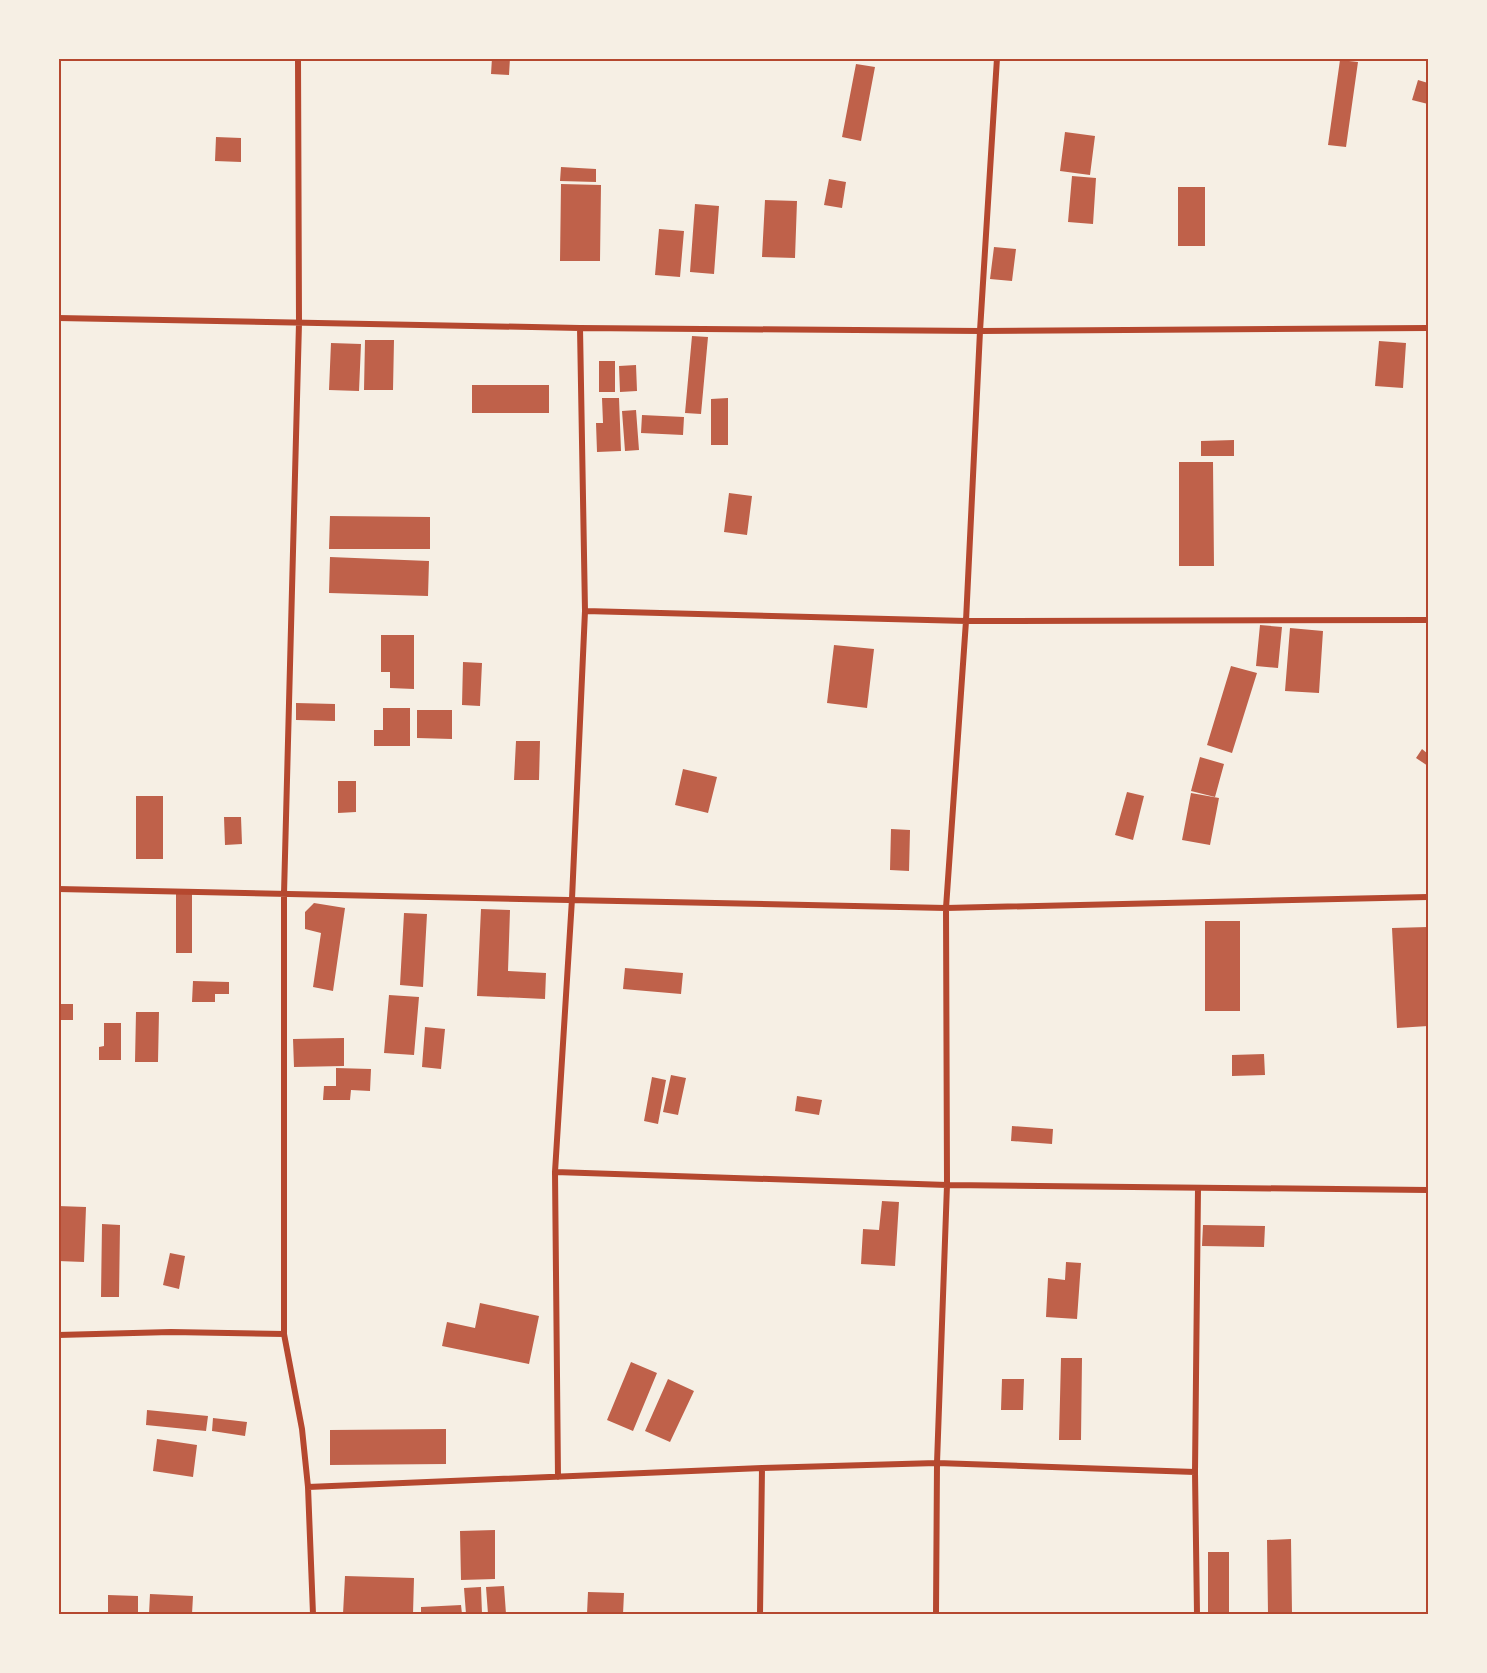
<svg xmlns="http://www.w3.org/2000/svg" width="1487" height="1673" font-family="Bitter,serif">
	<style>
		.building { fill: #bf614a }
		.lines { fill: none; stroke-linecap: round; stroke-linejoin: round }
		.minor { stroke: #b5482f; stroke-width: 6 }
		.neatline { fill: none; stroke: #b5482f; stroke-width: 2 }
	</style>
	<rect width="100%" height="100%" fill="#f6efe4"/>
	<path class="building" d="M 492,58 L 510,58 L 509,75 L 491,74 Z
		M 1340,60 L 1358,62 L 1346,147 L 1328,145 Z
		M 856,64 L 875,67 L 861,141 L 842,137 Z
		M 1418,80 L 1428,83 L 1428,104 L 1412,100 Z
		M 1065,132 L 1095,136 L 1090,175 L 1060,171 Z
		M 216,137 L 241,138 L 241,162 L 215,161 Z
		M 561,167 L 596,169 L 596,182 L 560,181 Z
		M 1072,176 L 1096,178 L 1093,224 L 1068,222 Z
		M 829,179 L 846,182 L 842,208 L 824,205 Z
		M 561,184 L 601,185 L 600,261 L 560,261 Z
		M 1178,187 L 1205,187 L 1205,246 L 1178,246 Z
		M 765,200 L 797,201 L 795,258 L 762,257 Z
		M 695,204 L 719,206 L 714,274 L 690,272 Z
		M 659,229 L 684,231 L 680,277 L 655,275 Z
		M 994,247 L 1016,249 L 1012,281 L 990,279 Z
		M 692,336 L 708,337 L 701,414 L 685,413 Z
		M 365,340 L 394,340 L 393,390 L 364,390 Z
		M 1379,341 L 1406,343 L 1403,388 L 1375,386 Z
		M 331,343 L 361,344 L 359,391 L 329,390 Z
		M 599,361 L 615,361 L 615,392 L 599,392 Z
		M 636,365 L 637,391 L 620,392 L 619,366 Z
		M 472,385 L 549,385 L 549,413 L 472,413 Z
		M 602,398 L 619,398 L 621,451 L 597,452 L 596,423 L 603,423 Z
		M 728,398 L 728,445 L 711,445 L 711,399 Z
		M 636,410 L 639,450 L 625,451 L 622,411 Z
		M 642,415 L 684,417 L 683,435 L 641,433 Z
		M 1234,440 L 1234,456 L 1201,456 L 1201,441 Z
		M 1179,462 L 1213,462 L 1214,566 L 1179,566 Z
		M 729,493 L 752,496 L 747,535 L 724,532 Z
		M 330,516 L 430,517 L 430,549 L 329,549 Z
		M 330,557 L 429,561 L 428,596 L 329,593 Z
		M 1260,625 L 1282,627 L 1278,668 L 1256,666 Z
		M 1290,628 L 1323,631 L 1319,693 L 1285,691 Z
		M 381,635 L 414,635 L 414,689 L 390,688 L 390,672 L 381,672 Z
		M 834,645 L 874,649 L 867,708 L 827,703 Z
		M 463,662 L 482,663 L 480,706 L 462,705 Z
		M 1231,666 L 1257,673 L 1232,753 L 1207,745 Z
		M 296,703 L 335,704 L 335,721 L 296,720 Z
		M 383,708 L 410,708 L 410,746 L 374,746 L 374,730 L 383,730 Z
		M 417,710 L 452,710 L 452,739 L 417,738 Z
		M 516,741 L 540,741 L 539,780 L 514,780 Z
		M 1422,749 L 1428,754 L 1428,766 L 1416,758 Z
		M 1200,757 L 1224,764 L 1215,797 L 1191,791 Z
		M 683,769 L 717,777 L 708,813 L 675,805 Z
		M 338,781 L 356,781 L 356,812 L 338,813 Z
		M 1127,792 L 1144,796 L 1133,840 L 1115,835 Z
		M 1191,793 L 1219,798 L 1210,845 L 1182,840 Z
		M 136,796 L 163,796 L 163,859 L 136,859 Z
		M 224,817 L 241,817 L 242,844 L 225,845 Z
		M 891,829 L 910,830 L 909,871 L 890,870 Z
		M 176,892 L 192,892 L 192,953 L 176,953 Z
		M 314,903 L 345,908 L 333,991 L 313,987 L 321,933 L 305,929 L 305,912 Z
		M 481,909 L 510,910 L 508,971 L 546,973 L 545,999 L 477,996 Z
		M 404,913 L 427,914 L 423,987 L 400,985 Z
		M 1205,921 L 1240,921 L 1240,1011 L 1205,1011 Z
		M 1428,927 L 1428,1026 L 1397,1028 L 1392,928 Z
		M 625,968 L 683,973 L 681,994 L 623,989 Z
		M 193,981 L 229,982 L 229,994 L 215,994 L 215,1002 L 192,1002 Z
		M 389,995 L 419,997 L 414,1055 L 384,1053 Z
		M 58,1004 L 73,1004 L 73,1020 L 58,1020 Z
		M 136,1012 L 159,1012 L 158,1062 L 135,1062 Z
		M 104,1023 L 121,1023 L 121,1060 L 99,1060 L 99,1047 L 104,1046 Z
		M 425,1027 L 445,1029 L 441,1069 L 422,1067 Z
		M 344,1038 L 344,1066 L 294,1067 L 293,1039 Z
		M 1264,1054 L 1265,1075 L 1232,1076 L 1232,1055 Z
		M 336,1068 L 371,1069 L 370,1091 L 351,1090 L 350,1100 L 323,1100 L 324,1086 L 336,1086 Z
		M 671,1075 L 686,1078 L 678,1115 L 663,1112 Z
		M 652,1077 L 666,1080 L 658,1124 L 644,1121 Z
		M 797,1096 L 822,1100 L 819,1115 L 795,1111 Z
		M 1012,1126 L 1053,1129 L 1052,1144 L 1011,1141 Z
		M 882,1201 L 899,1202 L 895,1266 L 861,1264 L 863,1229 L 879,1230 Z
		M 58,1206 L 86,1207 L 84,1262 L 58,1261 Z
		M 102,1224 L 120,1225 L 119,1297 L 101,1297 Z
		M 1203,1225 L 1265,1226 L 1264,1247 L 1202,1246 Z
		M 170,1253 L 185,1256 L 179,1289 L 163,1285 Z
		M 1066,1262 L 1081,1263 L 1077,1319 L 1046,1317 L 1048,1278 L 1065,1280 Z
		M 480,1303 L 539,1316 L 529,1364 L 442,1346 L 447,1322 L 475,1328 Z
		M 1061,1358 L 1082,1358 L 1081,1440 L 1059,1440 Z
		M 631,1362 L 657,1373 L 633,1431 L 607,1420 Z
		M 668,1379 L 694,1391 L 670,1442 L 645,1431 Z
		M 1002,1379 L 1024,1379 L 1023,1410 L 1001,1410 Z
		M 147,1410 L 208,1416 L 206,1431 L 146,1425 Z
		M 213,1418 L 247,1422 L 245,1436 L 212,1431 Z
		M 446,1429 L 446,1464 L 330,1465 L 330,1430 Z
		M 157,1439 L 197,1445 L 193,1477 L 153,1471 Z
		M 495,1530 L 495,1579 L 461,1580 L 460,1531 Z
		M 1291,1539 L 1292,1614 L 1268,1614 L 1267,1540 Z
		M 1208,1552 L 1229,1552 L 1229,1614 L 1208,1614 Z
		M 345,1576 L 414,1578 L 413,1614 L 343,1614 Z
		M 504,1586 L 506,1614 L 488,1614 L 486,1587 Z
		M 481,1587 L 482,1614 L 466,1614 L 464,1588 Z
		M 588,1592 L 624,1593 L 623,1614 L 587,1614 Z
		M 150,1594 L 193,1596 L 192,1614 L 149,1614 Z
		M 108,1595 L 138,1596 L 138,1614 L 108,1614 Z
		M 461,1605 L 462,1614 L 421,1614 L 421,1607 Z"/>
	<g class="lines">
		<path class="minor" d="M 298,58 L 299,323 L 284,894 L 284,1334 L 302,1429 L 308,1487 L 313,1614
			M 58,318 L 580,328 L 980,331 L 1428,328
			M 585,611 L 966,621 L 1428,620
			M 58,889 L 946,908 L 1428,897
			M 555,1172 L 947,1185 L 1428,1190
			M 58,1335 L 171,1332 L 284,1334
			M 558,1477 L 555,1172 L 572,899 L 585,611 L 580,328
			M 308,1487 L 762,1468 L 937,1463 L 1195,1472
			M 760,1614 L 762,1468
			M 936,1614 L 937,1463 L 947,1185 L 946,908 L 966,621 L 980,331 L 997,58
			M 1197,1614 L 1195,1472 L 1198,1188"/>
	</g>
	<rect width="1487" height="1673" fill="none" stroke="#f6efe4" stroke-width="120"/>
	<rect x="60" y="60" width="1367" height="1553" class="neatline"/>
</svg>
